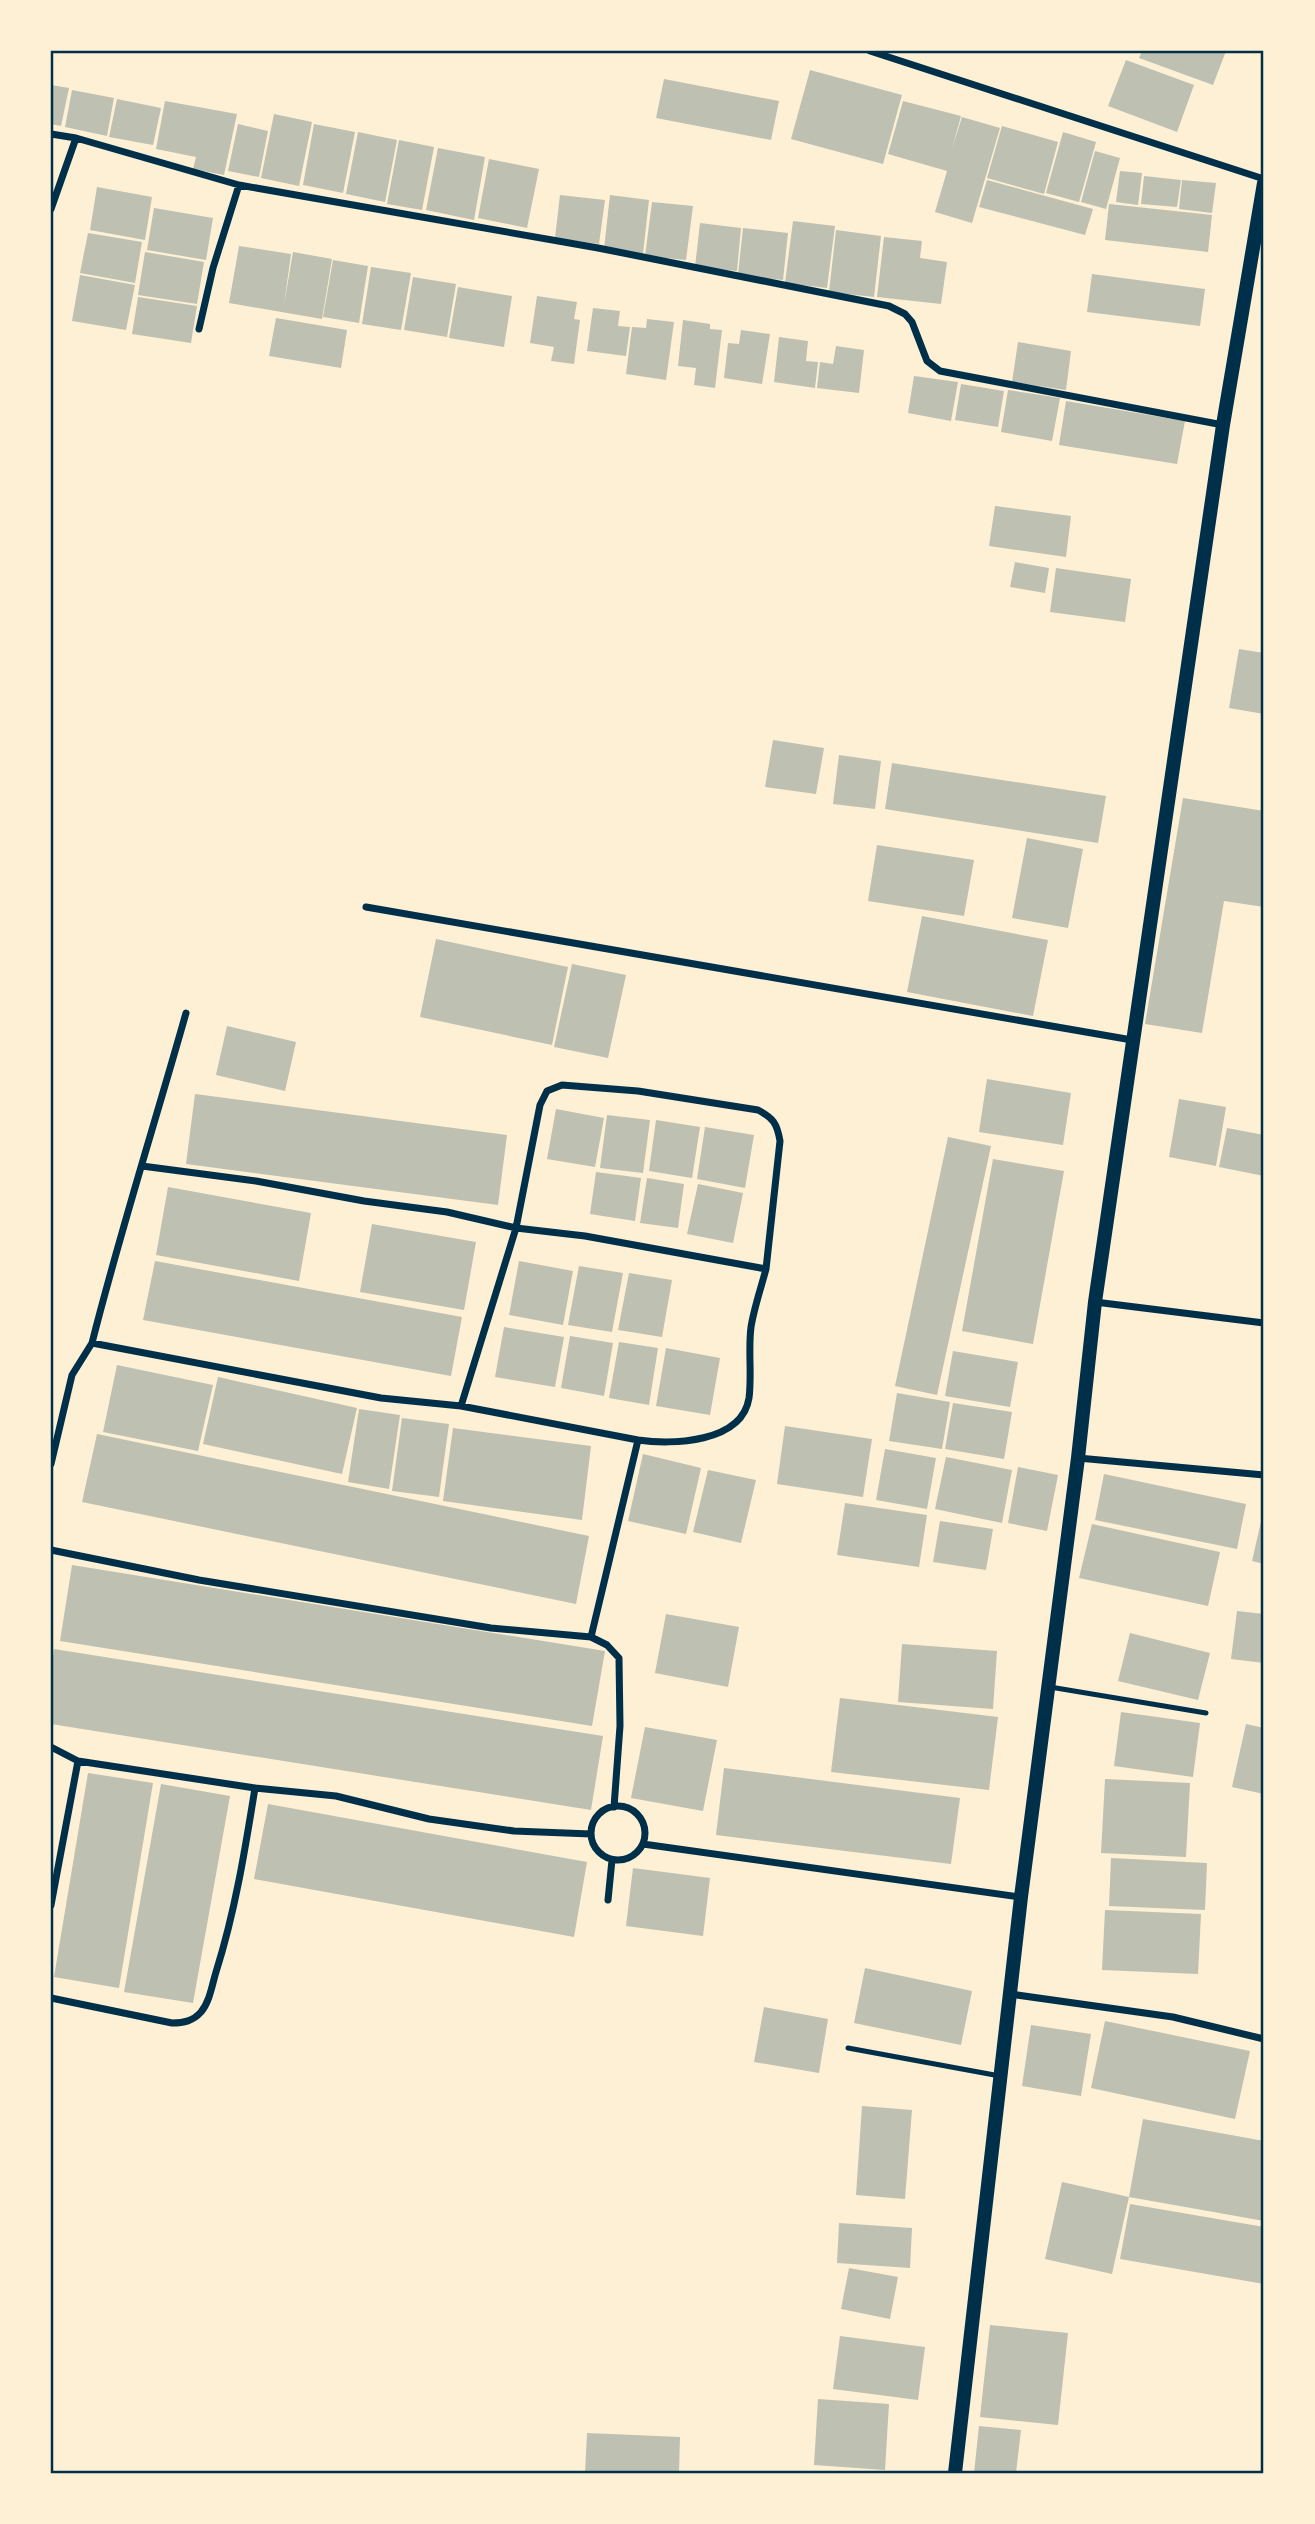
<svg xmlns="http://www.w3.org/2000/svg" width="1315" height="2524" font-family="Barlow,sans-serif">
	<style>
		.building { fill: #bec0b2 }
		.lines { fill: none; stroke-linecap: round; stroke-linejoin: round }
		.service { stroke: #003049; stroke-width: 5 }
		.minor { stroke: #003049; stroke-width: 7 }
		.secondary { stroke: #003049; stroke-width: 14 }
		.neatline { fill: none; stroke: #003049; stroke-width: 2.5 }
	</style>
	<rect width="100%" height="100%" fill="#fdf0d5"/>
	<path class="building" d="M 1142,51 L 1226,51 L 1213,85 L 1139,58 Z
		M 1126,60 L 1194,85 L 1177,132 L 1108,106 Z
		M 810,70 L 902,95 L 883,164 L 791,139 Z
		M 664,79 L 779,101 L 771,140 L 656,118 Z
		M 51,85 L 69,88 L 61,126 L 51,124 Z
		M 72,90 L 114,98 L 107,136 L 65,127 Z
		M 117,99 L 161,108 L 153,145 L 109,137 Z
		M 165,101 L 237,114 L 224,175 L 193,169 L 196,157 L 156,149 Z
		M 903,101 L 961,116 L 952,149 L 962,117 L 1000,128 L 972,223 L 935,212 L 947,171 L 888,154 Z
		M 274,114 L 312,122 L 299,186 L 261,178 Z
		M 238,124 L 268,131 L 259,177 L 228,171 Z
		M 314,124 L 355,132 L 343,193 L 303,185 Z
		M 1002,126 L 1058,142 L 1044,194 L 987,178 Z
		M 358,132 L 397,140 L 385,202 L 346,194 Z
		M 1063,132 L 1096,142 L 1079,202 L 1046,193 Z
		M 399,140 L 434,147 L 422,210 L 387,204 Z
		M 438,148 L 485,157 L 474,220 L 426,210 Z
		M 1095,151 L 1120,158 L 1106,209 L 1081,202 Z
		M 489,159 L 539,169 L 527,228 L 478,218 Z
		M 1120,171 L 1142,173 L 1138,205 L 1116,202 Z
		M 1144,176 L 1181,180 L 1177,207 L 1141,204 Z
		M 987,180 L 1093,209 L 1085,235 L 979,207 Z
		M 1182,180 L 1216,183 L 1212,213 L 1179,209 Z
		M 97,187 L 152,197 L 145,240 L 90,230 Z
		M 560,195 L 605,200 L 599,244 L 555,238 Z
		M 610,195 L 649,200 L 643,254 L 604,249 Z
		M 652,202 L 693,206 L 686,260 L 645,256 Z
		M 1109,204 L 1212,215 L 1208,252 L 1105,240 Z
		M 154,208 L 213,218 L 206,260 L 147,250 Z
		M 793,221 L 835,226 L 827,288 L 785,283 Z
		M 700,223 L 741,228 L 737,271 L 695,267 Z
		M 743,228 L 788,233 L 783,280 L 738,275 Z
		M 836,230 L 881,236 L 874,297 L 829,292 Z
		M 88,233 L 142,242 L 135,283 L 80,273 Z
		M 884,237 L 922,241 L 920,258 L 947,262 L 941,304 L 877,297 Z
		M 239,246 L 291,254 L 284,305 L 293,252 L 332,259 L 322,319 L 229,303 Z
		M 145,252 L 204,262 L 197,304 L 138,295 Z
		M 333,260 L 368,266 L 359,323 L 323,317 Z
		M 371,267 L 411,273 L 401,330 L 362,324 Z
		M 1092,274 L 1205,289 L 1200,326 L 1087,312 Z
		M 80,275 L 135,285 L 126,330 L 72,321 Z
		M 413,277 L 456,284 L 447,337 L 404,330 Z
		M 458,287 L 512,296 L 504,347 L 449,338 Z
		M 537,296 L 577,302 L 574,319 L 580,320 L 574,364 L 551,361 L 554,347 L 530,343 Z
		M 138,297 L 197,306 L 191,343 L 132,334 Z
		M 593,308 L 620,311 L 618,326 L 630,327 L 626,356 L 587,351 Z
		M 276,318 L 347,330 L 341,368 L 269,356 Z
		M 647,319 L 674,322 L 666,380 L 626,374 L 632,327 L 646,328 Z
		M 683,320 L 710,324 L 710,329 L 722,330 L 715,388 L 694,385 L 696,368 L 678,366 Z
		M 741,330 L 770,334 L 762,384 L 724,378 L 728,343 L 739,344 Z
		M 779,337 L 808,341 L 806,361 L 818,362 L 815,388 L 774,382 Z
		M 1018,342 L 1071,351 L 1066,390 L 1012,382 Z
		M 836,346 L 864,350 L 859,393 L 817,388 L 820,362 L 833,364 Z
		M 914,376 L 958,382 L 951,421 L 908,413 Z
		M 961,384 L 1004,391 L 998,427 L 955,420 Z
		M 1008,390 L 1060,398 L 1052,441 L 1001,432 Z
		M 1066,401 L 1185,421 L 1177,464 L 1059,445 Z
		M 995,506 L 1071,516 L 1066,557 L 989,546 Z
		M 1015,562 L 1049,568 L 1045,593 L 1010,587 Z
		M 1056,568 L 1131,579 L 1125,622 L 1050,612 Z
		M 1239,649 L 1264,653 L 1264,714 L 1229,708 Z
		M 773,740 L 824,748 L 816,794 L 765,787 Z
		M 839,755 L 881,761 L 875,809 L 833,804 Z
		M 892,763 L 1106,796 L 1098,843 L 885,809 Z
		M 1183,798 L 1264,811 L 1264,907 L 1224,901 L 1202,1033 L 1145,1024 Z
		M 1027,838 L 1083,849 L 1068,928 L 1012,918 Z
		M 877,845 L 974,860 L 964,916 L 868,901 Z
		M 922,916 L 1048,940 L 1033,1016 L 907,992 Z
		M 436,939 L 568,967 L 552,1045 L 420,1017 Z
		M 572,964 L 626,975 L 608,1058 L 554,1047 Z
		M 227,1026 L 296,1042 L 285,1091 L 216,1075 Z
		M 987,1079 L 1071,1093 L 1063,1145 L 979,1132 Z
		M 195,1094 L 507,1135 L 498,1205 L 186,1164 Z
		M 1179,1099 L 1226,1107 L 1216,1166 L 1169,1157 Z
		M 556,1109 L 604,1118 L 595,1167 L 547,1159 Z
		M 607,1115 L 650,1120 L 643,1173 L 600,1168 Z
		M 656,1120 L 700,1127 L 692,1178 L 649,1171 Z
		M 705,1127 L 754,1135 L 745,1188 L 697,1179 Z
		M 1227,1128 L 1264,1135 L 1264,1176 L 1219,1167 Z
		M 948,1137 L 991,1146 L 937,1395 L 895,1386 Z
		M 993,1159 L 1064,1171 L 1033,1344 L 962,1331 Z
		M 596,1172 L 641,1178 L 635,1221 L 590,1214 Z
		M 647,1178 L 684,1184 L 678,1228 L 640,1223 Z
		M 698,1184 L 743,1193 L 733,1243 L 687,1234 Z
		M 168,1187 L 311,1213 L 299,1281 L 156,1255 Z
		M 372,1224 L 476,1242 L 464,1310 L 360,1292 Z
		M 155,1261 L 462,1317 L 451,1376 L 143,1320 Z
		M 519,1261 L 573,1271 L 563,1325 L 509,1315 Z
		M 579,1266 L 623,1273 L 612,1332 L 568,1325 Z
		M 629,1273 L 672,1280 L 662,1337 L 618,1330 Z
		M 504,1327 L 564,1337 L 555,1387 L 495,1377 Z
		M 570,1336 L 613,1343 L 604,1396 L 561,1388 Z
		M 619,1342 L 658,1348 L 649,1405 L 609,1398 Z
		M 666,1348 L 720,1358 L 710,1415 L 656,1406 Z
		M 953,1351 L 1018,1362 L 1010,1407 L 945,1396 Z
		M 117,1365 L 213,1385 L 198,1451 L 103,1432 Z
		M 218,1377 L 357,1408 L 342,1474 L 203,1444 Z
		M 897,1393 L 950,1402 L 942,1449 L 889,1441 Z
		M 953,1403 L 1012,1412 L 1004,1459 L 945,1449 Z
		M 359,1409 L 400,1415 L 389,1489 L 348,1482 Z
		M 402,1418 L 449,1424 L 439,1497 L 392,1491 Z
		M 785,1426 L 872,1439 L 863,1497 L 777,1484 Z
		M 453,1428 L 591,1446 L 582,1520 L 443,1501 Z
		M 97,1434 L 589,1536 L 576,1604 L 82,1502 Z
		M 885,1449 L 936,1458 L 927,1509 L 876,1500 Z
		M 643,1454 L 701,1468 L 686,1534 L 628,1521 Z
		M 946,1457 L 1012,1470 L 1002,1523 L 935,1509 Z
		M 1018,1467 L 1058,1475 L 1047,1531 L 1008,1523 Z
		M 708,1470 L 756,1480 L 741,1543 L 693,1532 Z
		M 1104,1474 L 1246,1504 L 1237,1549 L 1095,1520 Z
		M 845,1503 L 927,1515 L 919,1567 L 837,1555 Z
		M 1263,1513 L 1264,1513 L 1264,1564 L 1252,1561 Z
		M 940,1521 L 993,1529 L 986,1570 L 933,1562 Z
		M 1092,1524 L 1220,1552 L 1208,1606 L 1079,1578 Z
		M 72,1565 L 605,1651 L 592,1726 L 60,1641 Z
		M 1237,1611 L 1264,1614 L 1264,1663 L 1231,1659 Z
		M 666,1614 L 739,1627 L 728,1687 L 655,1673 Z
		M 1130,1633 L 1210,1653 L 1198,1700 L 1118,1681 Z
		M 902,1644 L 997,1651 L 993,1709 L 898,1702 Z
		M 54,1649 L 603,1736 L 591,1810 L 51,1724 L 51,1670 Z
		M 840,1698 L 998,1717 L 989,1790 L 831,1772 Z
		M 1121,1712 L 1200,1723 L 1193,1777 L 1114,1766 Z
		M 1246,1724 L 1264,1728 L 1264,1794 L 1232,1787 Z
		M 645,1727 L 717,1740 L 703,1811 L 631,1798 Z
		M 724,1768 L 960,1798 L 951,1864 L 716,1835 Z
		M 88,1773 L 153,1783 L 119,1988 L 54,1977 Z
		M 1105,1779 L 1190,1783 L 1186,1857 L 1101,1853 Z
		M 161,1784 L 230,1796 L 193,2003 L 124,1992 Z
		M 268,1804 L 587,1862 L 574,1937 L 254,1879 Z
		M 1111,1858 L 1207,1863 L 1205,1910 L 1109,1906 Z
		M 633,1868 L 710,1878 L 703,1936 L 626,1926 Z
		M 1105,1910 L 1201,1914 L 1198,1974 L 1102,1970 Z
		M 865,1968 L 972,1991 L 961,2045 L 854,2023 Z
		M 764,2007 L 828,2019 L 819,2073 L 754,2062 Z
		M 1105,2021 L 1250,2051 L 1235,2119 L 1091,2088 Z
		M 1031,2025 L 1091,2034 L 1081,2096 L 1022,2086 Z
		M 862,2106 L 912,2110 L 905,2199 L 856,2195 Z
		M 1143,2119 L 1264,2141 L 1264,2221 L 1129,2197 Z
		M 1062,2182 L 1129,2197 L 1112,2274 L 1045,2259 Z
		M 1130,2204 L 1264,2227 L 1264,2284 L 1120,2259 Z
		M 839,2223 L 912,2228 L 910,2268 L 837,2263 Z
		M 849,2268 L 898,2277 L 890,2319 L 841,2309 Z
		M 990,2325 L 1068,2333 L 1058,2425 L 980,2417 Z
		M 840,2336 L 925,2347 L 918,2400 L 833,2389 Z
		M 818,2399 L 889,2404 L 885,2470 L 814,2465 Z
		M 979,2426 L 1021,2430 L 1016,2473 L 974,2473 Z
		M 587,2433 L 680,2437 L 679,2473 L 585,2473 Z"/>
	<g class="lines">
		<path class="service" d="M 1050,1687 L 1206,1713
			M 848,2048 L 1000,2076"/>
		<path class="minor" d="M 870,51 L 1264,179
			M 51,134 L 76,138 L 239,185 L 598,248 L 889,306 L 905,314 L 912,322 L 927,361 L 940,371 L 1223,425
			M 51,209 L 76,138
			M 199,329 L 213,268 L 239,185
			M 366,907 L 1132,1040
			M 142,1166 L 256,1181 L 364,1201 L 447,1212 L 516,1228 L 585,1236 L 766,1269 C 761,1288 754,1308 751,1327 C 748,1350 752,1375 749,1398 C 742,1443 672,1445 638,1440
			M 1095,1302 L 1264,1323
			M 92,1343 C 120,1232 155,1123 186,1013
			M 461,1406 L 516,1228 L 540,1105 L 547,1091 L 562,1085 L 638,1091 L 758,1110 C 773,1118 777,1123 780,1141 L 766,1269
			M 1078,1458 L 1264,1475
			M 51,1464 L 72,1375 L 92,1343 L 381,1398 L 461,1406 L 638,1440 L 591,1637
			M 51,1550 L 199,1580 L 491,1628 L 591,1637 L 607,1645 L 619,1658 L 620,1726 L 614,1807
			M 51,1747 L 78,1761
			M591 1833a27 27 0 1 1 54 0a27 27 0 1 1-54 0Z
			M 643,1844 L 1020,1897
			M 608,1900 L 612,1860
			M 51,1905 L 78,1761 L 255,1788
			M 1010,1994 L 1173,2017 L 1264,2039
			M 51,1998 L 172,2023 C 184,2023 193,2021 201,2012 C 210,2001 212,1985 216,1972 C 235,1912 245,1850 255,1788 L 336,1796 L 429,1819 L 514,1831 L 591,1834"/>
		<path class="secondary" d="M 955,2473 L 1021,1897 L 1078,1458 L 1095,1302 L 1223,425 L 1264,183"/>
	</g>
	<rect width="1315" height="2524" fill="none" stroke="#fdf0d5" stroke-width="105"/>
	<rect x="52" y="52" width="1210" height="2420" class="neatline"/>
</svg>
